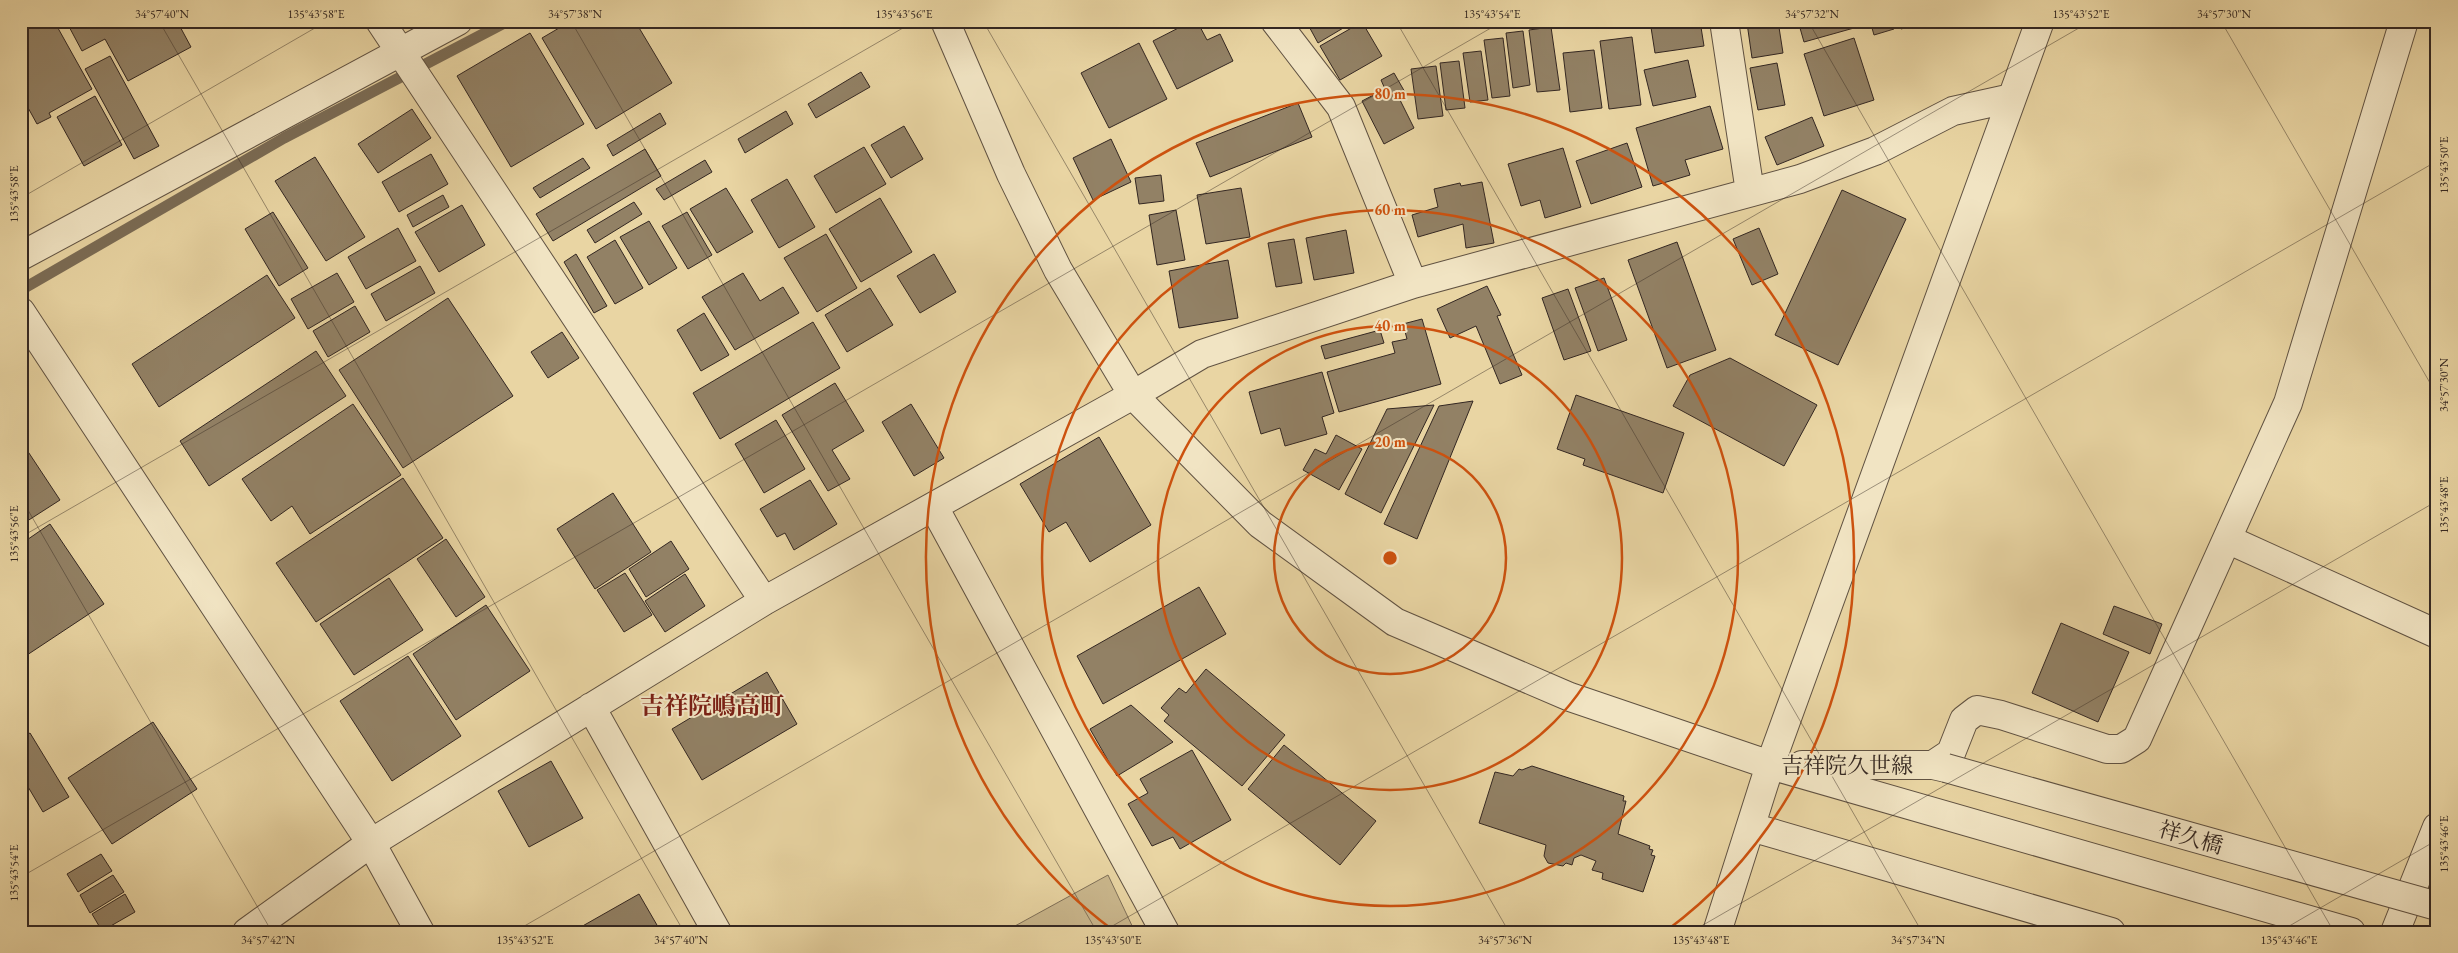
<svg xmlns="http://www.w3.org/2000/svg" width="2458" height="953" font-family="'EB Garamond','Noto Serif JP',serif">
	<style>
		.green { fill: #cab78d; stroke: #7e6f58 }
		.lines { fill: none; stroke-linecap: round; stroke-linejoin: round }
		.stream { stroke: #7b6c55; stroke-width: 11 }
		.building { fill: #928165; stroke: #332722 }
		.minor-casing { stroke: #605242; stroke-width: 30 }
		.minor { stroke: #f1e4c3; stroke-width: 28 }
		.minor-bridge-casing { stroke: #605242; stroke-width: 30; stroke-linecap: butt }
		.minor-bridge { stroke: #f1e4c3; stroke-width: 28 }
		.ticks { fill: none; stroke: #332722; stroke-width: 1; stroke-opacity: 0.45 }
		.ring { fill: none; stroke: #cd520f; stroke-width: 2.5 }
		.labels { text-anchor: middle; stroke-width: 4; stroke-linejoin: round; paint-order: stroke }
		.street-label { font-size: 22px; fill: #332722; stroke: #f1e4c3 }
		.neighbourhood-label { font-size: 24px; font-weight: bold; fill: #7a1f14; stroke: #f1e4c3 }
		.centre { fill: #cd520f; stroke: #f1e4c3; stroke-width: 2.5 }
		.ring-label { font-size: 15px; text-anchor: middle; font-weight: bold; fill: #cd520f; stroke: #f1e4c3; stroke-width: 4; stroke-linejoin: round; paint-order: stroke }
		.neatline { fill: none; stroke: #332722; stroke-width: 2 }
		.ticks-label { font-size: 12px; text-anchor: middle; fill: #332722 }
	</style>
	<rect width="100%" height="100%" fill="#e9d5a3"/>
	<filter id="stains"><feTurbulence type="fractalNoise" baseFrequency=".004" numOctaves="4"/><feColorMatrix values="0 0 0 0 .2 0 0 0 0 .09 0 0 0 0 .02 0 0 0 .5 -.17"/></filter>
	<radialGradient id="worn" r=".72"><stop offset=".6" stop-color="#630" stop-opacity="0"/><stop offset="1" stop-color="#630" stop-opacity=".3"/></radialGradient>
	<path class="green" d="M 1108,875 L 1135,932 L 1004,932 Z"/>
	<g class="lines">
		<path class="stream" d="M 21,290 L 284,138 L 508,21"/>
	</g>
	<path class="building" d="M 34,21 L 54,21 L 92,89 L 49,113 L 51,117 L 37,124 L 21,95 L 21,28 Z
		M 66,21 L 177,21 L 191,47 L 128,81 L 105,39 L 82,51 Z
		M 571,21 L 635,21 L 672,83 L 596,129 L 542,38 Z
		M 1192,21 L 1197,21 L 1207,40 L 1220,34 L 1233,61 L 1177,89 L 1153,41 Z
		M 1306,21 L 1355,21 L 1318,43 Z
		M 1650,21 L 1700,21 L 1704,46 L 1655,53 Z
		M 1756,21 L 1778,21 L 1783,53 L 1752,58 L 1747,23 Z
		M 1798,21 L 1852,21 L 1854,28 L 1804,42 Z
		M 1870,21 L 1891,21 L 1894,29 L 1874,35 Z
		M 1898,21 L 1911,21 L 1912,26 L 1901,29 Z
		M 1362,22 L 1382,56 L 1340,80 L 1320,46 Z
		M 1551,27 L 1560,90 L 1537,92 L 1529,30 Z
		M 1523,31 L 1530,85 L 1513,88 L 1506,33 Z
		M 530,33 L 584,124 L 511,167 L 457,76 Z
		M 1632,37 L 1641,105 L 1609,109 L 1600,41 Z
		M 1503,38 L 1510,96 L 1492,98 L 1484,40 Z
		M 1854,38 L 1874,100 L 1824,116 L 1804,54 Z
		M 1139,43 L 1167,99 L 1109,128 L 1081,73 Z
		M 1594,50 L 1602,108 L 1570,112 L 1563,53 Z
		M 1481,51 L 1488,100 L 1470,102 L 1463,53 Z
		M 110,56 L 159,146 L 134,159 L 85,69 Z
		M 1688,60 L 1696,97 L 1653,106 L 1644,70 Z
		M 1459,61 L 1465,108 L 1446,110 L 1440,63 Z
		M 1777,63 L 1785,105 L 1758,110 L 1750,68 Z
		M 1436,66 L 1443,116 L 1418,119 L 1411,69 Z
		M 861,72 L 870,87 L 816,118 L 808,104 Z
		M 1394,73 L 1406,94 L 1399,98 L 1414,128 L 1384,144 L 1362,101 L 1385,89 L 1381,80 Z
		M 95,96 L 122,145 L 84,166 L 57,117 Z
		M 1298,103 L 1312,137 L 1210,177 L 1196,143 Z
		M 1710,106 L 1723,149 L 1685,160 L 1690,175 L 1653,186 L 1636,128 Z
		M 412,109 L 431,138 L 378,173 L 358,144 Z
		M 786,111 L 793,124 L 745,153 L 738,139 Z
		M 660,113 L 666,124 L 613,156 L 607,145 Z
		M 1812,117 L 1824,146 L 1777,165 L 1765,137 Z
		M 904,126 L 923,159 L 891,178 L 871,145 Z
		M 1111,139 L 1131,182 L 1093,200 L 1073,158 Z
		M 1627,143 L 1642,187 L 1591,204 L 1576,161 Z
		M 864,147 L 886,184 L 836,213 L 814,176 Z
		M 1563,148 L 1581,207 L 1545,218 L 1540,200 L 1521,206 L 1508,164 Z
		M 645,149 L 661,176 L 553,241 L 536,214 Z
		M 431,154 L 448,184 L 399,212 L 382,182 Z
		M 315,157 L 365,237 L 326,261 L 275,181 Z
		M 583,158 L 590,168 L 540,198 L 533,188 Z
		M 705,160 L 712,172 L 664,200 L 656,189 Z
		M 1161,175 L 1164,201 L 1139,204 L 1135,178 Z
		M 787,179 L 815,227 L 779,248 L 751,200 Z
		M 1482,182 L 1494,243 L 1466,248 L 1463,224 L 1418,237 L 1412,215 L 1438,207 L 1434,189 L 1460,183 L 1461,186 Z
		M 726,188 L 753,232 L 717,253 L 690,209 Z
		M 1241,188 L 1250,237 L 1206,244 L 1197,195 Z
		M 1842,190 L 1906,219 L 1838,365 L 1775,335 Z
		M 443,195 L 449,207 L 413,227 L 407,215 Z
		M 880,198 L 912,252 L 861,282 L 829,229 Z
		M 634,202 L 642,214 L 595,243 L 587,230 Z
		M 462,205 L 485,245 L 439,272 L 415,232 Z
		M 1176,210 L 1185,260 L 1157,265 L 1149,215 Z
		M 273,212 L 308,268 L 279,286 L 245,229 Z
		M 687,212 L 712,255 L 688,269 L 662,226 Z
		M 649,221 L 677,268 L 649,285 L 620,237 Z
		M 398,228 L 416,261 L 366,289 L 348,257 Z
		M 1759,228 L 1778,274 L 1752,285 L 1733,239 Z
		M 1346,230 L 1354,273 L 1314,280 L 1306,238 Z
		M 826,234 L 857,288 L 817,312 L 784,258 Z
		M 1294,239 L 1302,283 L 1276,287 L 1268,243 Z
		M 615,240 L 643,288 L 615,304 L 587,257 Z
		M 1677,242 L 1716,350 L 1667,368 L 1628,260 Z
		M 576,254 L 607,306 L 594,313 L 564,262 Z
		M 934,254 L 956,292 L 920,313 L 897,276 Z
		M 1228,260 L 1238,318 L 1179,328 L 1169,271 Z
		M 420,266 L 435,293 L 386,321 L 371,294 Z
		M 337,273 L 354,302 L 308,329 L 291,299 Z
		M 743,273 L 760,301 L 783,287 L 799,313 L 735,350 L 702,297 Z
		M 267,275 L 295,318 L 159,407 L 132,364 Z
		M 1604,278 L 1627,340 L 1598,351 L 1575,288 Z
		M 1487,286 L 1501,315 L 1497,316 L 1522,375 L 1500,384 L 1476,326 L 1450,338 L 1437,309 Z
		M 870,288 L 893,325 L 847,352 L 825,315 Z
		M 1568,289 L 1591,351 L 1564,360 L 1542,298 Z
		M 448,298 L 513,396 L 403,468 L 339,370 Z
		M 355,306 L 370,332 L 328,357 L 313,331 Z
		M 704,313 L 729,355 L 701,371 L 677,330 Z
		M 1422,319 L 1441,384 L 1339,412 L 1327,372 L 1395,353 L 1392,342 L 1407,339 L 1403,324 Z
		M 813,322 L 840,368 L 720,439 L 693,393 Z
		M 1380,330 L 1384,343 L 1325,359 L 1321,346 Z
		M 562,332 L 579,358 L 548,378 L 531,352 Z
		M 316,351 L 346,396 L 209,486 L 180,441 Z
		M 1730,358 L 1817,405 L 1784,466 L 1673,406 L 1690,375 Z
		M 1322,372 L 1334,413 L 1322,417 L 1327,434 L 1285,446 L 1280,428 L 1261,434 L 1249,392 Z
		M 835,383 L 864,431 L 832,450 L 850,479 L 828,491 L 782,415 Z
		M 1576,395 L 1684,433 L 1663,493 L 1583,465 L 1585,459 L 1557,449 Z
		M 1473,401 L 1417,539 L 1384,524 L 1439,406 Z
		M 353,404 L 401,475 L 310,534 L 292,506 L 271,521 L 242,479 Z
		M 911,404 L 944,458 L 914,476 L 882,422 Z
		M 1434,405 L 1381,513 L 1345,494 L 1387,409 Z
		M 776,420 L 805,469 L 764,493 L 735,444 Z
		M 1336,435 L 1362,449 L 1339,490 L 1303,470 L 1315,449 L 1326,454 Z
		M 1099,437 L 1151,525 L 1090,562 L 1066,522 L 1049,532 L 1020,484 Z
		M 21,441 L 60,500 L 21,525 Z
		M 403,478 L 443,538 L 316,622 L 276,563 Z
		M 810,480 L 837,524 L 794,550 L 785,533 L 777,537 L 760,509 Z
		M 613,493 L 651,552 L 595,589 L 557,529 Z
		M 50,524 L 104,604 L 21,659 L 21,544 Z
		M 446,539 L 485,597 L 456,617 L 417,559 Z
		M 671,541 L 689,569 L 646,597 L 629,569 Z
		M 625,573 L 652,615 L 624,632 L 597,590 Z
		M 685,574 L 705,606 L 665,632 L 645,601 Z
		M 389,578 L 423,630 L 354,675 L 320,624 Z
		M 1199,587 L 1226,634 L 1103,704 L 1077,656 Z
		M 486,605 L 530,671 L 456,720 L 413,654 Z
		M 2114,606 L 2162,624 L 2150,654 L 2103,634 Z
		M 2061,623 L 2129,652 L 2098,722 L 2032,693 Z
		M 408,656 L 461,736 L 392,781 L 340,701 Z
		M 1206,669 L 1285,735 L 1242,786 L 1164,721 L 1169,715 L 1161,708 L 1179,688 L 1186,693 Z
		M 767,672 L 797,724 L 702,780 L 672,729 Z
		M 1131,705 L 1173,742 L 1117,776 L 1090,729 Z
		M 153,722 L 197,789 L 112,844 L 68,778 Z
		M 30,733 L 69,797 L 43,812 L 21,775 L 21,738 Z
		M 1284,745 L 1376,821 L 1340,865 L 1248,789 Z
		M 1192,750 L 1231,820 L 1180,849 L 1173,837 L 1152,846 L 1128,804 L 1148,793 L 1140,779 Z
		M 551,761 L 583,818 L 529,847 L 498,791 Z
		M 1532,766 L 1624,796 L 1623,801 L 1626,801 L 1618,834 L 1650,846 L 1649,849 L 1653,850 L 1651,855 L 1655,856 L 1643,892 L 1602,879 L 1603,873 L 1592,870 L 1596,861 L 1581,855 L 1574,858 L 1572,865 L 1566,863 L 1563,866 L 1548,863 L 1544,856 L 1546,845 L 1479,823 L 1495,772 L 1513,776 L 1519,769 L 1522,770 Z
		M 101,854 L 112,871 L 78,892 L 67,874 Z
		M 113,875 L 124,892 L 90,913 L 80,895 Z
		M 125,894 L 135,912 L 102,931 L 92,914 Z
		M 639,894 L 661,932 L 572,932 Z"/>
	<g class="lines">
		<defs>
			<path id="minor" d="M 380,21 L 764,601
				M 945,21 L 1011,174 L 1058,270 L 1133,395 L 1260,524 L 1395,622 L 1570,697 L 1770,765 L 2351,932
				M 1275,21 L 1341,107 L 1413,284
				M 1724,21 L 1750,192
				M 21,256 L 458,21
				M 21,312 L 371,843 L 420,932
				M 934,507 L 1165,932
				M 2227,539 L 2437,634
				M 591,707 L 717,932
				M 1802,765 L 1933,765 L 1946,768
				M 1933,765 L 1951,753 L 1964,720 L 1977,710 L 2001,715 L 2107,749 L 2121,749 L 2137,739 L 2288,403 L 2404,21
				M 1751,827 L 2111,932
				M 247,932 L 371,843 L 764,601 L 1133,395 L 1202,354 L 1413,284 L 1800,179 L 1875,151 L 1953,111 L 2012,98
				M 1717,932 L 1770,765 L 2040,21
				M 2395,932 L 2437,827"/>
		</defs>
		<use href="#minor" class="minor-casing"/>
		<use href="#minor" class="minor"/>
		<defs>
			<path id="minor-bridge" d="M 1946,768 L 2437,906"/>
		</defs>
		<use href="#minor-bridge" class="minor-bridge-casing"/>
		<use href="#minor-bridge" class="minor-bridge"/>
	</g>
	<path class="ticks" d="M 159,21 L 684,932M 571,21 L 1097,932M 983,21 L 1509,932M 1396,21 L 1922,932M 1808,21 L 2334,932M 2221,21 L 2437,395M 21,198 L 327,21M 21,498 L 272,932M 21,537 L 915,21M 21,877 L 1503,21M 514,932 L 2091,21M 1102,932 L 2437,161M 1691,932 L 2437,501M 2279,932 L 2437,840"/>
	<g class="ring">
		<circle cx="1390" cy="558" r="116"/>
		<circle cx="1390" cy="558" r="232"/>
		<circle cx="1390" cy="558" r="348"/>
		<path d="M1114 931A464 464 0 1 1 1666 931"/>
	</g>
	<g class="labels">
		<g class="street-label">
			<text x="1847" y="773">吉祥院久世線</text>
			<text transform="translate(2191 837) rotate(16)" y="8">祥久橋</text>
		</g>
		<g class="neighbourhood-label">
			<text x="712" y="714">吉祥院嶋高町</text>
		</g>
	</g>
	<circle cx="1390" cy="558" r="8" class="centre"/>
	<g class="ring-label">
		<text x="1390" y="99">80 m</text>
		<text x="1390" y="215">60 m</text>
		<text x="1390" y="331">40 m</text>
		<text x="1390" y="447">20 m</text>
	</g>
	<rect width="2458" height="953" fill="none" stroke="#e9d5a3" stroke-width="55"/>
	<rect x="28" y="28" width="2402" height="898" class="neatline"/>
	<g class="ticks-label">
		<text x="162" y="18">34°57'40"N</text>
		<text x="316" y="18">135°43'58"E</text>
		<text x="575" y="18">34°57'38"N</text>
		<text x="904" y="18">135°43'56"E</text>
		<text x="1492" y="18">135°43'54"E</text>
		<text x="1812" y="18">34°57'32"N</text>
		<text x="2081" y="18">135°43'52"E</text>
		<text x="2224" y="18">34°57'30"N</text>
		<text transform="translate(2444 165) rotate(-90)" y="4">135°43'50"E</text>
		<text transform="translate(14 194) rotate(-90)" y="4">135°43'58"E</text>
		<text transform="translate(2444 385) rotate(-90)" y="4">34°57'30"N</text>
		<text transform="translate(2444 505) rotate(-90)" y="4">135°43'48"E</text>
		<text transform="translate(14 534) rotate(-90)" y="4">135°43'56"E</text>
		<text transform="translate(2444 844) rotate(-90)" y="4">135°43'46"E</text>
		<text transform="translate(14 873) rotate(-90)" y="4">135°43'54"E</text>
		<text x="268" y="944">34°57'42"N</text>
		<text x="525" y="944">135°43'52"E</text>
		<text x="681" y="944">34°57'40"N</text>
		<text x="1113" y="944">135°43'50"E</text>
		<text x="1505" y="944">34°57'36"N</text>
		<text x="1701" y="944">135°43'48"E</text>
		<text x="1918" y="944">34°57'34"N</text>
		<text x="2289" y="944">135°43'46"E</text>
	</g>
	<rect width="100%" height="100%" filter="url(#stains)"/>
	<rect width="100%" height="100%" fill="url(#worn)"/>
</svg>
